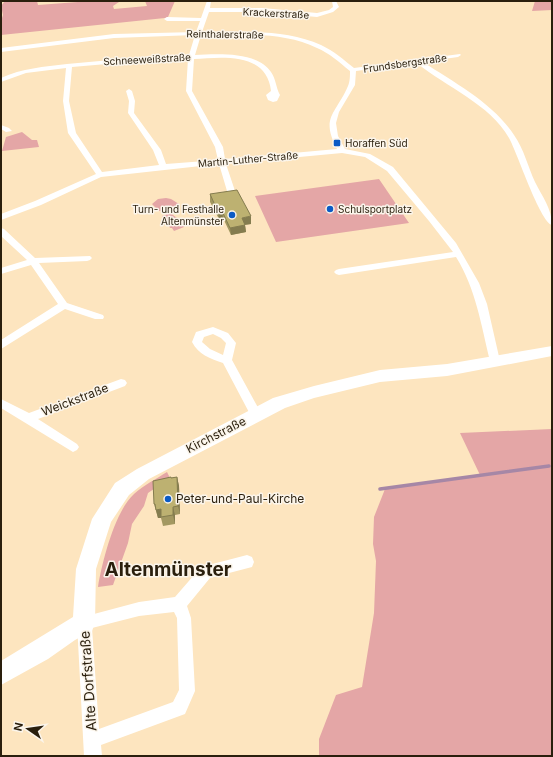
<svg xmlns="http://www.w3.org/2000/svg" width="553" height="757" font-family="Inter,sans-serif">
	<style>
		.green { fill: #e4a6a6 }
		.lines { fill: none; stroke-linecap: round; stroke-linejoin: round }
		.stream { stroke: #a687a6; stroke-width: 3.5 }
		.street { fill: #fff; fill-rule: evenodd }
		.secondary { fill: #fff; fill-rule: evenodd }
		.wall { fill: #a39861 }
		.shaded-wall { fill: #847c4f }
		.building { fill: #bdb171; stroke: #847c4f }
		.poi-dot { fill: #0b5bc5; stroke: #fbf5eb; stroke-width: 1.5 }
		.labels { text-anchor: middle; stroke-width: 3; stroke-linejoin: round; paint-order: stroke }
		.far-street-label { font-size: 10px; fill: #2a1f0d; stroke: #fbf5eb }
		.far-poi-label { font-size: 10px; fill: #2a1f0d; stroke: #fbf5eb; text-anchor: start }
		.street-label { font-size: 12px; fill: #2a1f0d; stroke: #fbf5eb }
		.poi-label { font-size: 12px; fill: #2a1f0d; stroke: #fbf5eb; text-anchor: start }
		.near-street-label { font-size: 14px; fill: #2a1f0d; stroke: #fbf5eb }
		.near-district-label { font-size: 19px; font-weight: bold; fill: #2a1f0d; stroke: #fbf5eb }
	</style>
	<rect width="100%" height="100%" fill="#fde5bf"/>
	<path class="green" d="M 5,1 L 37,1 L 38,5 L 91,1 L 135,1 L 119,2 L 113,6 L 114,9 L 147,6 L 145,1 L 175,1 L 168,17 L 165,18 L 1,35 L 1,21 L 3,15 L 1,6 Z
		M 535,1 L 552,1 L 552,10 L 532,11 Z
		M 22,132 L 32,140 L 37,140 L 39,147 L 2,151 L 6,137 Z
		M 379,179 L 409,223 L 276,242 L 255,196 Z
		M 166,198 L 171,199 L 179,204 L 172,208 L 171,212 C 174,218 181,219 186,222 L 184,227 L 174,231 L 172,228 L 170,228 L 168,224 L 165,225 L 162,216 L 166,215 L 165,211 L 159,211 L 152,204 L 158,199 Z
		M 552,429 L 552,756 L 319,756 L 319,739 L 336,695 L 362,687 L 374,613 L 376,561 L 373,544 L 374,517 L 385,489 L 480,475 L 460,433 Z
		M 167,472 L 170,478 L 148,493 L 144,506 L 132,524 L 128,543 L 113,585 L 98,587 C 102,562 115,511 134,494 C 144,485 156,479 167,472 Z"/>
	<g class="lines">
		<path class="stream" d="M 380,489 L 549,466"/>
		<path class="street" d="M 207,1 L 211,1 L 210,8 L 262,8 L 317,13 L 329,10 L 333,7 L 332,1 L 336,1 L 339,7 L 333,12 L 317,17 L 262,12 L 209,12 L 202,32 C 241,32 285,29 321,45 C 334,51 344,60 354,68 L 460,54 L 461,55 L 458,57 L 423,62 C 455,83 493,103 514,135 C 524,149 528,167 535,182 C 542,196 552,209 552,225 C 540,222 517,152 509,138 C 490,104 446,87 417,63 L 356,71 L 355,85 L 339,112 L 336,123 L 338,136 L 345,149 L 370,154 L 393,167 L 456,243 L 479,283 L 487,304 L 500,361 L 499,364 L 491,364 L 490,361 C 481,325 476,289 456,257 L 339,275 L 336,274 L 334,272 L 336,270 L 339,269 L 453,252 L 429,221 L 387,171 L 365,157 L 342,153 L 226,164 L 235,191 L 231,193 L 227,191 L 219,164 L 101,177 L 41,205 L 1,220 L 1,214 L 35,201 L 96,174 L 68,133 L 63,101 L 66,68 L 26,73 L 1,82 L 1,78 C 22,68 44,67 67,64 C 107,60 148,57 189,55 L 195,35 L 114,38 L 1,52 L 1,48 L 114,34 L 196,32 L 200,21 L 167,21 L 164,19 L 167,17 L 201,18 ZM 201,35 C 238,35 282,31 317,48 C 329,53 339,62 350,71 C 350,75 350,82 348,86 C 336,114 320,117 337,149 L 225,159 L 223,147 L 192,91 L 194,59 C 223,57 267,52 271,91 L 266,95 L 268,100 L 273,102 L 277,101 L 280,95 C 276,88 276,79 271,72 C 257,51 217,54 195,55 ZM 188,59 L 186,91 L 215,147 L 218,160 L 166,164 L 161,150 L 134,113 L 135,101 L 132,91 L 129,89 L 126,91 L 129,101 L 128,113 L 153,150 L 159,165 L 102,172 L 76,133 L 69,101 L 72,67 L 130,62 Z
			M 1,125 L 9,128 L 12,131 L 6,132 L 1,129 Z
			M 1,228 L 4,229 L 35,258 L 90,256 L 92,258 L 90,260 L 87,261 L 39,263 L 67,303 L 103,315 L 104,317 L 103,319 L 95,319 L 65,309 L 1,349 L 1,340 L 58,304 L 31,265 L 1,274 L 1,268 L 27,260 L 1,236 Z
			M 213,327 L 228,333 L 236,343 L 232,360 L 262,415 L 260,418 L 256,420 L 252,418 L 223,363 C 209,358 199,355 192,342 L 196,332 ZM 213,334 L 221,338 L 226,343 L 223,355 L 210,349 L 202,342 L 204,337 Z
			M 121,379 L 125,380 L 127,383 L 125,386 L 38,419 L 77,444 L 79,447 L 77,450 L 73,452 L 1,408 L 1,399 L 29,413 Z
			M 247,555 L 252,557 L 254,562 L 252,567 L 210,578 L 187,606 L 191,618 L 195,691 L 185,714 L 101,745 L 102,756 L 84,756 L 77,623 L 79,618 L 139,602 L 175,597 L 201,567 ZM 174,612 L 177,618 L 179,690 L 173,702 L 99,729 L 92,628 L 139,616 Z"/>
		<path class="secondary" d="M 552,346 L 552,356 L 447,376 L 380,382 L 314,398 L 285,408 L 149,479 L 129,495 L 111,522 L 96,569 L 95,623 L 92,631 L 75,640 L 48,659 L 1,685 L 1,661 L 73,617 L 76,569 L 92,519 L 115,483 L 137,469 L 273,398 L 314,386 L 380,370 L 447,364 Z"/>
	</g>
	<path class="wall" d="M 210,194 L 251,224 L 245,225 L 246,232 L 231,235 L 223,218 L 219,219 L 210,202 Z
		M 177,477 L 179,486 L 180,514 L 175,515 L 175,524 L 163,526 L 161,518 L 158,518 L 154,504 L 171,478 Z"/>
	<path class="shaded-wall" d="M 222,211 L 223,218 L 219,219 L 218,212 Z
		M 251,216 L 251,224 L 242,225 L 242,218 Z
		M 245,225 L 246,232 L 231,235 L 230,228 Z
		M 177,477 L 179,486 L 180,514 L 178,506 Z
		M 173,507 L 175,515 L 175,524 L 173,515 Z
		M 161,509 L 161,518 L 158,518 L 156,510 Z"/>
	<path class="building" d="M 237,190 L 251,216 L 242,218 L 245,225 L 230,228 L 222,211 L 218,212 L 210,194 Z
		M 171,477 L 171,478 L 177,477 L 178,506 L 173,507 L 173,515 L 161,517 L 161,509 L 156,510 L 155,504 L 154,504 L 153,481 Z"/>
	<g class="poi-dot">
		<rect x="333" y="139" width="8" height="8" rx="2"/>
		<circle cx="330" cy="209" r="4"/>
		<circle cx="232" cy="215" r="4"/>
		<circle cx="168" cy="499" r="4"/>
	</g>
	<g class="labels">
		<g class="far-street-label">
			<text transform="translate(276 13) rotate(3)" y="4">Krackerstraße</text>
			<text transform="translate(225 34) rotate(1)" y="4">Reinthalerstraße</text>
			<text transform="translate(147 59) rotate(-3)" y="4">Schneeweißstraße</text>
			<text transform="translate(405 63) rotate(-8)" y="4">Frundsbergstraße</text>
			<text transform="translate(248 159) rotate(-5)" y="4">Martin-Luther-Straße</text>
		</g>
		<g class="far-poi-label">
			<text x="345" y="147">Horaffen Süd</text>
			<text x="224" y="213" text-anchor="end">Turn- und Festhalle<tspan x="224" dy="12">Altenmünster</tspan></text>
			<text x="338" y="213">Schulsportplatz</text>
		</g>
		<g class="street-label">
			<text transform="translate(75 400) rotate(-21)" y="4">Weickstraße</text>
			<text transform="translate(216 435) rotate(-27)" y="4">Kirchstraße</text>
		</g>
		<g class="poi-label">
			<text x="176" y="503">Peter-und-Paul-Kirche</text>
		</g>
		<g class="near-street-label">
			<text transform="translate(88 681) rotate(-94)" y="5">Alte Dorfstraße</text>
		</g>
		<g class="near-district-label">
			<text x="168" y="576">Altenmünster</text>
		</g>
	</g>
	<rect width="553" height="757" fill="none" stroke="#2a1f0d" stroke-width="4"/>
	<g transform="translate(28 729) rotate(283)" stroke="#fbf5eb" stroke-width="3" paint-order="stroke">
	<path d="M0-3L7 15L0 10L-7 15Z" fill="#2a1f0d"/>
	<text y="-6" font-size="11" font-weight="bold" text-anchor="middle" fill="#2a1f0d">N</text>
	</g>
</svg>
